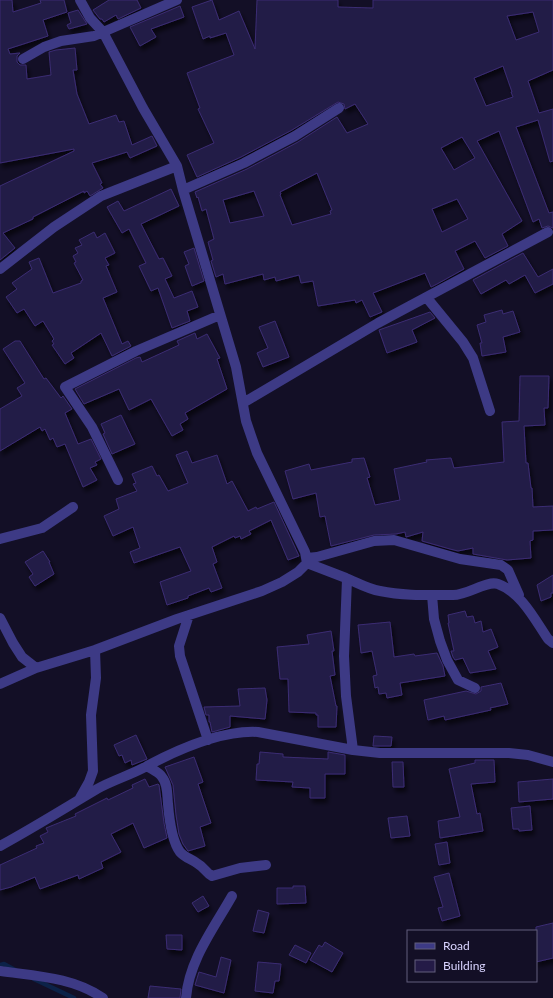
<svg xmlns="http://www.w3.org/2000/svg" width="553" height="998" font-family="Lato,sans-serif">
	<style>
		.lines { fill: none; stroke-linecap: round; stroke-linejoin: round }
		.stream { stroke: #0c2248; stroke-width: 4.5 }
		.building { fill: #241b47; stroke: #3b2d73; fill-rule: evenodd; filter: url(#shadow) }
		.minor { stroke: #3d3a85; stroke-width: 10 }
	</style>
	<defs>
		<filter id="shadow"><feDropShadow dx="2.5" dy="4.5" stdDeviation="2" flood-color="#0009"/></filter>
	</defs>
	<rect width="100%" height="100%" fill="#130f26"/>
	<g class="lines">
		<path class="stream" d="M 0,965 L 4,964 L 15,970
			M 34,979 L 74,998"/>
	</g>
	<path class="building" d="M 0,0 L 12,0 L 13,12 L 41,3 L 40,0 L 64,0 L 67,12 L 43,20 L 48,36 L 8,49 L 10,54 L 20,53 L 17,56 L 17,62 L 20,65 L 26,65 L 27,79 L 51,75 L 49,52 L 56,50 L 75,48 L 77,70 L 73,70 L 77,94 L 89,124 L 116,115 L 119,122 L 124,121 L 132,145 L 152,136 L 157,146 L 130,158 L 127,152 L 92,163 L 102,183 L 100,184 L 103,188 L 90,196 L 87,191 L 84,193 L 84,191 L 33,217 L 33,219 L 3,233 L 15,248 L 0,260 L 0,186 L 74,151 L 74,149 L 0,163 Z
		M 109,0 L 137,0 L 141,8 L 118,19 L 116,15 L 104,22 L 102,19 L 100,19 L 93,10 Z
		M 212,0 L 219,20 L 239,11 L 255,49 L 257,0 L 338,0 L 338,7 L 373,8 L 373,0 L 553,0 L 553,70 L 528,81 L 539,113 L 553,109 L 553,161 L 550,162 L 538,120 L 516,127 L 549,213 L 553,212 L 553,228 L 548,226 L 542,228 L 539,219 L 533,222 L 499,131 L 477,141 L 522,221 L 502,234 L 508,246 L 485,258 L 475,241 L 455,251 L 464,269 L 437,284 L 431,287 L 425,273 L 373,293 L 382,312 L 370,317 L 362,300 L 356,303 L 355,300 L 318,306 L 313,281 L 301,283 L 299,275 L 276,281 L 275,277 L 264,280 L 263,274 L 225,284 L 223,274 L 216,277 L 211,261 L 213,260 L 208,242 L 214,239 L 206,209 L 202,211 L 198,197 L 197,198 L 195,192 L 247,169 L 298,142 L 337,117 L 347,133 L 368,124 L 355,104 L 345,109 L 344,104 L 338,102 L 292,130 L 241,157 L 197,177 L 187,155 L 214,143 L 198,109 L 200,108 L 187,73 L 234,55 L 226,33 L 210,38 L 210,36 L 203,39 L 192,7 ZM 533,12 L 539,32 L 516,40 L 507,16 ZM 503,66 L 512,92 L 511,92 L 513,97 L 486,106 L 474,78 ZM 462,137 L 475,158 L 454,170 L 441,148 ZM 317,173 L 332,210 L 330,211 L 331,214 L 292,225 L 280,195 L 281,194 L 280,192 ZM 254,191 L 264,216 L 230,223 L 223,200 ZM 457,199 L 468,219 L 442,232 L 432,209 Z
		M 180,6 L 184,17 L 151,29 L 156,37 L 140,46 L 130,27 Z
		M 78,10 L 87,24 L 69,29 L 67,25 L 71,23 L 68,13 Z
		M 171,189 L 179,206 L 141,224 L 159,259 L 163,258 L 172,276 L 165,279 L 174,298 L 192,291 L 198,307 L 187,311 L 190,321 L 172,328 L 158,288 L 151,291 L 139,266 L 146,263 L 129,229 L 122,233 L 107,207 L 118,201 L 124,211 Z
		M 94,232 L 97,238 L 105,233 L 115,253 L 105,258 L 109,265 L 106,266 L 117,292 L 103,298 L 122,344 L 128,341 L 131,346 L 112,356 L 101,333 L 71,353 L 74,358 L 65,364 L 52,345 L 54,344 L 52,341 L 54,339 L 43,321 L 35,326 L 24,309 L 17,313 L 6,297 L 17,289 L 12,283 L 32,269 L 29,262 L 39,258 L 53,293 L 81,283 L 81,281 L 83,280 L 74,263 L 76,262 L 73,256 L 78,253 L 75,248 L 82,245 L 79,240 Z
		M 194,248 L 204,281 L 192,286 L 185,266 L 189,264 L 184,252 Z
		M 523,253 L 538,277 L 553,269 L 553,284 L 535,293 L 525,275 L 509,284 L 506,280 L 481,294 L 473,280 Z
		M 502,310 L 503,314 L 513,311 L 520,332 L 503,337 L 506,352 L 482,356 L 480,343 L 482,343 L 477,325 L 486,322 L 484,315 Z
		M 430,312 L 435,318 L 412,330 L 417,342 L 387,353 L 379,330 Z
		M 275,321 L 289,357 L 263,367 L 257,353 L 268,348 L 259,327 Z
		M 195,333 L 197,339 L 207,334 L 220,358 L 217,359 L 227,389 L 185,413 L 188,419 L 180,424 L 183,430 L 172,436 L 151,399 L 129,410 L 119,389 L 84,404 L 75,389 L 136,358 L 140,357 L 142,362 L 179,345 L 177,341 Z
		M 15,341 L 20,341 L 44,379 L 46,378 L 61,398 L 63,396 L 72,409 L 65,413 L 78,444 L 91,439 L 101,459 L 95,462 L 97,465 L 90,468 L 97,480 L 83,487 L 65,444 L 57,447 L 53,438 L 50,440 L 45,429 L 42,431 L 40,427 L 0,451 L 0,409 L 22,396 L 17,388 L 25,383 L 3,349 Z
		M 520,376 L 549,376 L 548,408 L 544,408 L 545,425 L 524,426 L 526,463 L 528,463 L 531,488 L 532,488 L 533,507 L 553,506 L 553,530 L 533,531 L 533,540 L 530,541 L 531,558 L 507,560 L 473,554 L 473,548 L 458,551 L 450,549 L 422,541 L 423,532 L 406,537 L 405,532 L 396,534 L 374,535 L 331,546 L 325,516 L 320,517 L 316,493 L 293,499 L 285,471 L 309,464 L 311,470 L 352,462 L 352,459 L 364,458 L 370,477 L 367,478 L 375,505 L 400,500 L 394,469 L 427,462 L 426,460 L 451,458 L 454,468 L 504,462 L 502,422 L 519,421 Z
		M 121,415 L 135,444 L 112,454 L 103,434 L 105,433 L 101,424 Z
		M 187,451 L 192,463 L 217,455 L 227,484 L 232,481 L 248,511 L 256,507 L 257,509 L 274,502 L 299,556 L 288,560 L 271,520 L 249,531 L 251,534 L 241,539 L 240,536 L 235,538 L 234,536 L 212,547 L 217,562 L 213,564 L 222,588 L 211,592 L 209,588 L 188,596 L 188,598 L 167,605 L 160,582 L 191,571 L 180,547 L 134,563 L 130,552 L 140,548 L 133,527 L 113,536 L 104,516 L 119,509 L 116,499 L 137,491 L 133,484 L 136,483 L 132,474 L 152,466 L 157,476 L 159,475 L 168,491 L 188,483 L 176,455 Z
		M 43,551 L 50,562 L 49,562 L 54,574 L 35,586 L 29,577 L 33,574 L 25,562 Z
		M 553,575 L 553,593 L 551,593 L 551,597 L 541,601 L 537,585 Z
		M 465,611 L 467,617 L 473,616 L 475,623 L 481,621 L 483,632 L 491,629 L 498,647 L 488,651 L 496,669 L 470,673 L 463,658 L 455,660 L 453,657 L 451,651 L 454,651 L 448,623 L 449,623 L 448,615 Z
		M 390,622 L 394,657 L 414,654 L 415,656 L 437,653 L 443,666 L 445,676 L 400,683 L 402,695 L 387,698 L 386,693 L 379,694 L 378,687 L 375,688 L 373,676 L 377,675 L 372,651 L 361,653 L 358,625 Z
		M 331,631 L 334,651 L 332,651 L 335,675 L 330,676 L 336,706 L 337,706 L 336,727 L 318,727 L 318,715 L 316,715 L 316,713 L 289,712 L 288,679 L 280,679 L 277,647 L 309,644 L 307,635 Z
		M 501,683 L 508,704 L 490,708 L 491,710 L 445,720 L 444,716 L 428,720 L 424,700 L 466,691 L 476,694 L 481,691 L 481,687 Z
		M 265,688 L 267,700 L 265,719 L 230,716 L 230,727 L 212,732 L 210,722 L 209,722 L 209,715 L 206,715 L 204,707 L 240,706 L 238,689 Z
		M 136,735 L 147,759 L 132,765 L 131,760 L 125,763 L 122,755 L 119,756 L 114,745 Z
		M 374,736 L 392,737 L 391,746 L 373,746 Z
		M 260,752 L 283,754 L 283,757 L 328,759 L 328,752 L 345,755 L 345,774 L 325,774 L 325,798 L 310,798 L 310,788 L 292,787 L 293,782 L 256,780 L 257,764 L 259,764 Z
		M 194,757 L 203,782 L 198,784 L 211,823 L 200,827 L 205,846 L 188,851 L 183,844 L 179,834 L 176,815 L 173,785 L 165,767 Z
		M 475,760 L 494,760 L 495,782 L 471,784 L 477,814 L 480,813 L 483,831 L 440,838 L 438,821 L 460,817 L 449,769 L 475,763 Z
		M 392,762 L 403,762 L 404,787 L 393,787 Z
		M 145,779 L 149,787 L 158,784 L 159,785 L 164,823 L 167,838 L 144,848 L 133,823 L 111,834 L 121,852 L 101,862 L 103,868 L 79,879 L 78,875 L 40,889 L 35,877 L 11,887 L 0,890 L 0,865 L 37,848 L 36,846 L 44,843 L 40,836 L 48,832 L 46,828 L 76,816 L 75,814 L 107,798 L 108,800 L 133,788 L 132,785 Z
		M 553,779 L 553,799 L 519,802 L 518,782 Z
		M 530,806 L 532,830 L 519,831 L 519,829 L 513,829 L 511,808 Z
		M 407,816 L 410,836 L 391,838 L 388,818 Z
		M 447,842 L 450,863 L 439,865 L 435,844 Z
		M 449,873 L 460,916 L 442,921 L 438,908 L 443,907 L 434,877 Z
		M 293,886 L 305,886 L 306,903 L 277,904 L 277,888 L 293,888 Z
		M 203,896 L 209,906 L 198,912 L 192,903 Z
		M 258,910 L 269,913 L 264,933 L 253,931 Z
		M 553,923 L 553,958 L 536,962 L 536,927 Z
		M 166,935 L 182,935 L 182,950 L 167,949 Z
		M 325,942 L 343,953 L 332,972 L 310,960 L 319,945 L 322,947 Z
		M 295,945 L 311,953 L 306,963 L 289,955 Z
		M 221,957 L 231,960 L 224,993 L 195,985 L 199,972 L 216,977 Z
		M 258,962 L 281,964 L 279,981 L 275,981 L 273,993 L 255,991 Z
		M 150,986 L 181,989 L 180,998 L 148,998 Z"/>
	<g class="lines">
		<path class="minor" d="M 23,59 L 44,47 L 61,41 L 94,36 L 177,0
			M 183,190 L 244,163 L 295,136 L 339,108
			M 0,269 L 54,227 L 101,196 L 177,166
			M 427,298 L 463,342 L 473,358 L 490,411
			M 243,403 L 378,323 L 548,232
			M 118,480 L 92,427 L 65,387 L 136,351 L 220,315
			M 0,539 L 42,528 L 73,507
			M 307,558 L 317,557 L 374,541 L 394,540 L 460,559 L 501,565 L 508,570 L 519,595
			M 307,563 C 320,568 333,573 346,578 C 358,583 368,589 380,591 C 404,596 429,595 453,595 C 468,595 487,580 498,584 C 521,592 535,620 548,639 L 553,643
			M 347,579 L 344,656 L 346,696 L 353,750
			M 432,595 L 434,619 L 440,641 L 447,660 L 458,680 L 475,688
			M 189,615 L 179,646 L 180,656 L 208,740
			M 0,618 L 13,643 L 22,657 L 36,668
			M 0,684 L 36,668 L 95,650 L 177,619 L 262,591 L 282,582 L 298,572 L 307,563 L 305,552 L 257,453 L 246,421 L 236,367 L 183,190 L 177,166 L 143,108 L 103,32 L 90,18 L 80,0
			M 147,766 C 151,769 159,772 162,777 C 168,784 167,795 168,804 C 169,817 172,841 180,852 C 185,858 192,859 198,864 C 204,867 206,873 212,876 L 240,868 L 266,865
			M 80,798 L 89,782 L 93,771 L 91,715 L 96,678 L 95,650
			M 0,846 C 33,828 65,808 97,789 C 113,780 131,775 147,766 C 179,749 221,730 258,732 L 353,750 L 380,753 L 509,753 L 528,755 L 553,762
			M 0,971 C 35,976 73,977 103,998
			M 186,998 C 189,960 214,928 232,896"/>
	</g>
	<rect x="407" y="930" width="130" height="52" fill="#130f26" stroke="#625e7d"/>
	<rect x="415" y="943" width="20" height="6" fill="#3d3a85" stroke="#625e7d"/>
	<text x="443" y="950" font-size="12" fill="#d9d4ff">Road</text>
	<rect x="415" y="960" width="20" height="12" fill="#241b47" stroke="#625e7d"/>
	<text x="443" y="970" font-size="12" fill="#d9d4ff">Building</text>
</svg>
